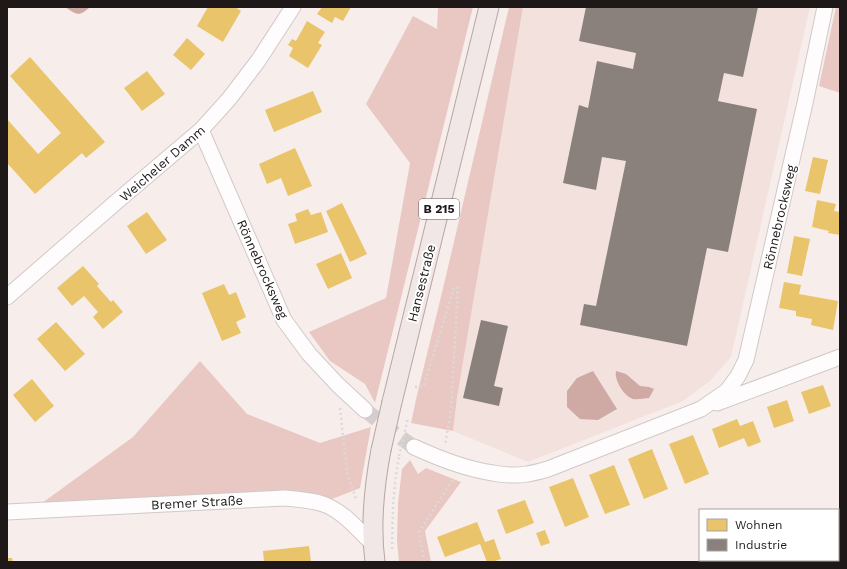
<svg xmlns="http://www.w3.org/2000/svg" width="847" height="569" font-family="'Work Sans',sans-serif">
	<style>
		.built { fill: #f3e1de }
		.forest { fill: #e9c8c3 }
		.water { fill: #cfa9a3 }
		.homes { fill: #e9c46a }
		.industry { fill: #8a817c }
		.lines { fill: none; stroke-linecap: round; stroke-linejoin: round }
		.minor-tunnel { stroke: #d6cecc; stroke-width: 15; stroke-dasharray: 15 8; stroke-linecap: butt }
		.minor-casing { stroke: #d0c9c8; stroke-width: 17 }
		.major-casing { stroke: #b8a6a4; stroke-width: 21 }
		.path { stroke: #dcd9d8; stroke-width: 2.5; stroke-dasharray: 2 3; stroke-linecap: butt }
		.minor { stroke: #fefcfc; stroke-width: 15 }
		.major { stroke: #f0e7e6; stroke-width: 19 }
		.rail { stroke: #cbc8c7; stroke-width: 3; stroke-dasharray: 6 3; stroke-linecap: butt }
		.major-bridge-casing { stroke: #b8a6a4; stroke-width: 21; stroke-linecap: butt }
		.path-bridge { stroke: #dcd9d8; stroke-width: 2.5; stroke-dasharray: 2 3; stroke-linecap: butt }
		.major-bridge { stroke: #f0e7e6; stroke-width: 19 }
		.labels { text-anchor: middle; stroke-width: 4; stroke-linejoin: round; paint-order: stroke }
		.shield { fill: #fff; stroke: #625d5d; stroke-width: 1 }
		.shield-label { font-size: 12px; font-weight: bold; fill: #1e1818 }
		.street-label { font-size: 13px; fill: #1e1818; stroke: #fff }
	</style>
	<rect width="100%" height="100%" fill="#f7eeec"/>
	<path class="built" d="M 523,7 L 810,7 L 731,357 L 710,381 L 683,401 L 528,462 L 453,431 L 457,398 Z
		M 840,520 L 840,562 L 727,562 L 732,560 L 838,560 L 838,521 Z"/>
	<path class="forest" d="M 438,7 L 473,7 L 375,403 L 365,384 L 330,361 L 309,332 L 386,298 L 410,163 L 366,104 L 413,16 L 437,29 Z
		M 509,7 L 523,7 L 457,398 L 453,431 L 411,423 L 417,395 L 445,280 Z
		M 836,7 L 840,7 L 840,93 L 819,86 Z
		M 200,361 L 247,414 L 320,443 L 371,427 L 360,488 L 322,503 L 31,511 L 133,437 Z
		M 410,460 L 418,474 L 426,468 L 461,482 L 425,531 L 431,562 L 399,562 L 397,541 L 398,503 L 402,469 Z"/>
	<path class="water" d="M 65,7 L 90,7 C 79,17 77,15 65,7 Z
		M 593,371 L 617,409 L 598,420 L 580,419 L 567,407 L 567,391 L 577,378 Z
		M 616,371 L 626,374 L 640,386 L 649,387 L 654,389 L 649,398 C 644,398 637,400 633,399 C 624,396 614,380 616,371 Z"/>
	<path class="homes" d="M 208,7 L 235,7 L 241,11 L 223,42 L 197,26 Z
		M 322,7 L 351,7 L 343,21 L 335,17 L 332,23 L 317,14 Z
		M 307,21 L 325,32 L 318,43 L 322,45 L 308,68 L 289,56 L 293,48 L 288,45 L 292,39 L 296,41 Z
		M 187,38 L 205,54 L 191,70 L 173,55 Z
		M 30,57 L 105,142 L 86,158 L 82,153 L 35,194 L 7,163 L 7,119 L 38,154 L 61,133 L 10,76 Z
		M 147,71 L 165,94 L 142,111 L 124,88 Z
		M 313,91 L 322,112 L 274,132 L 265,110 Z
		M 295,148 L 312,186 L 288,196 L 281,178 L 267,184 L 259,164 Z
		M 813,157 L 828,160 L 820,194 L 805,191 Z
		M 817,200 L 836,204 L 834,211 L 840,212 L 840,235 L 828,233 L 829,231 L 812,227 Z
		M 342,203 L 367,254 L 350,262 L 326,211 Z
		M 308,209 L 311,215 L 321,212 L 328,232 L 295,244 L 288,224 L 297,221 L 295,214 Z
		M 147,212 L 167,240 L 146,254 L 127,226 Z
		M 794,236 L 810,239 L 802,276 L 787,273 Z
		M 341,253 L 352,278 L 328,289 L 316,264 Z
		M 83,266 L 99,284 L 97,286 L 111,302 L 113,300 L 123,312 L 103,329 L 93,317 L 98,312 L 84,296 L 72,306 L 57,288 Z
		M 784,282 L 801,285 L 799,294 L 838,301 L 833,330 L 811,325 L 812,319 L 796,316 L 796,311 L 779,308 Z
		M 224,284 L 229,295 L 236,292 L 246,317 L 236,322 L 241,333 L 222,341 L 202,293 Z
		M 56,322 L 85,354 L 65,371 L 37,339 Z
		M 32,379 L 54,406 L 35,422 L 13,395 Z
		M 823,385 L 831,406 L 809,414 L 801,392 Z
		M 787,400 L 794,421 L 774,428 L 767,407 Z
		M 737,419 L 740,426 L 753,421 L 761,442 L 748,447 L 744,438 L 719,448 L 712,429 Z
		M 693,435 L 709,474 L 685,484 L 669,444 Z
		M 652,449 L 668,489 L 644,499 L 628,459 Z
		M 614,465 L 630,505 L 605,514 L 589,475 Z
		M 573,478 L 589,517 L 565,527 L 549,487 Z
		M 525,500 L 534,523 L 506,534 L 497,510 Z
		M 477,522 L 485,542 L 494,539 L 501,559 L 492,562 L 487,562 L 480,544 L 445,557 L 437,537 Z
		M 545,530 L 550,543 L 541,546 L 536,533 Z
		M 309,546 L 311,562 L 264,562 L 263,551 Z
		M 7,558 L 12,558 L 13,562 L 7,562 Z"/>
	<path class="industry" d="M 586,7 L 758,7 L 743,77 L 724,73 L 718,101 L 757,109 L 728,252 L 707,248 L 687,346 L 580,325 L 584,304 L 596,306 L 626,161 L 602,157 L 596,190 L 563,183 L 579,105 L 588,108 L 597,61 L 633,69 L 636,53 L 579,41 Z
		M 481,320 L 508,326 L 494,386 L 503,388 L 499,406 L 463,398 Z"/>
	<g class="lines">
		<path class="minor-tunnel" d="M 365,410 L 397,435 L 414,447"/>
		<defs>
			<path id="minor" d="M 201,130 L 284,320 L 309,354 L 338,385 L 365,410
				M 7,297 L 115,203 L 201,130 L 229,99 L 258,61 L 293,7
				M 717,403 L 840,357
				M 414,447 C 440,459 465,469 493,473 C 504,475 516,476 527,474 C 534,473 541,471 548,469 L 701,409 L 727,391 L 738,376 L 746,360 L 805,103 L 825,7
				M 7,512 L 285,498 C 298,499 311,500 323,504 C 343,511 357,529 372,543"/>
			<path id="major" d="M 392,402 L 489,7
				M 375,562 C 370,524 374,487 381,450"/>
		</defs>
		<use href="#minor" class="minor-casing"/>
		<use href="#major" class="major-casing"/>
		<path class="path" d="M 415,387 L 424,386 L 454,287 L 458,288 L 451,410 L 445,445
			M 340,408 L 347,472 L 356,499
			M 392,549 L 393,506 L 395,483 L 399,456
			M 424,562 L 419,532 L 453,479"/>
		<use href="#minor" class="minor"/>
		<use href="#major" class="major"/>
		<path class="rail" d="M 838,533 L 840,532
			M 760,562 L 766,560"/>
		<defs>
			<path id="major-bridge" d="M 381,450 L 392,402"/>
		</defs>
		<use href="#major-bridge" class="major-bridge-casing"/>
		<path class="path-bridge" d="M 399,456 L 408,418"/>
		<use href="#major-bridge" class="major-bridge"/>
	</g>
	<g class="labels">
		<rect class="shield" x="419" y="199" width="40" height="20" rx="3"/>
		<g class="shield-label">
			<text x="439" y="213">B 215</text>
		</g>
		<g class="street-label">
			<text transform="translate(162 163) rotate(-41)" y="5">Weicheler Damm</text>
			<text transform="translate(779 217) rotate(-77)" y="5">Rönnebrocksweg</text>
			<text transform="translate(263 269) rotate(66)" y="5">Rönnebrocksweg</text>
			<text transform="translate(421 283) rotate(-76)" y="5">Hansestraße</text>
			<text transform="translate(197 502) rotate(-3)" y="5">Bremer Straße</text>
		</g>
	</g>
	<rect width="847" height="569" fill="none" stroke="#1e1818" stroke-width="16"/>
	<rect x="699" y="509" width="140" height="52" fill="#ffffff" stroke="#a5a3a3"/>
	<rect x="707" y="519" width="20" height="12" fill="#e9c46a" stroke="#a5a3a3"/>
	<text x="735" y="529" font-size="12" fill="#1e1818">Wohnen</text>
	<rect x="707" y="539" width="20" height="12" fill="#8a817c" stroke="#a5a3a3"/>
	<text x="735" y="549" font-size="12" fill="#1e1818">Industrie</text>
</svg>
